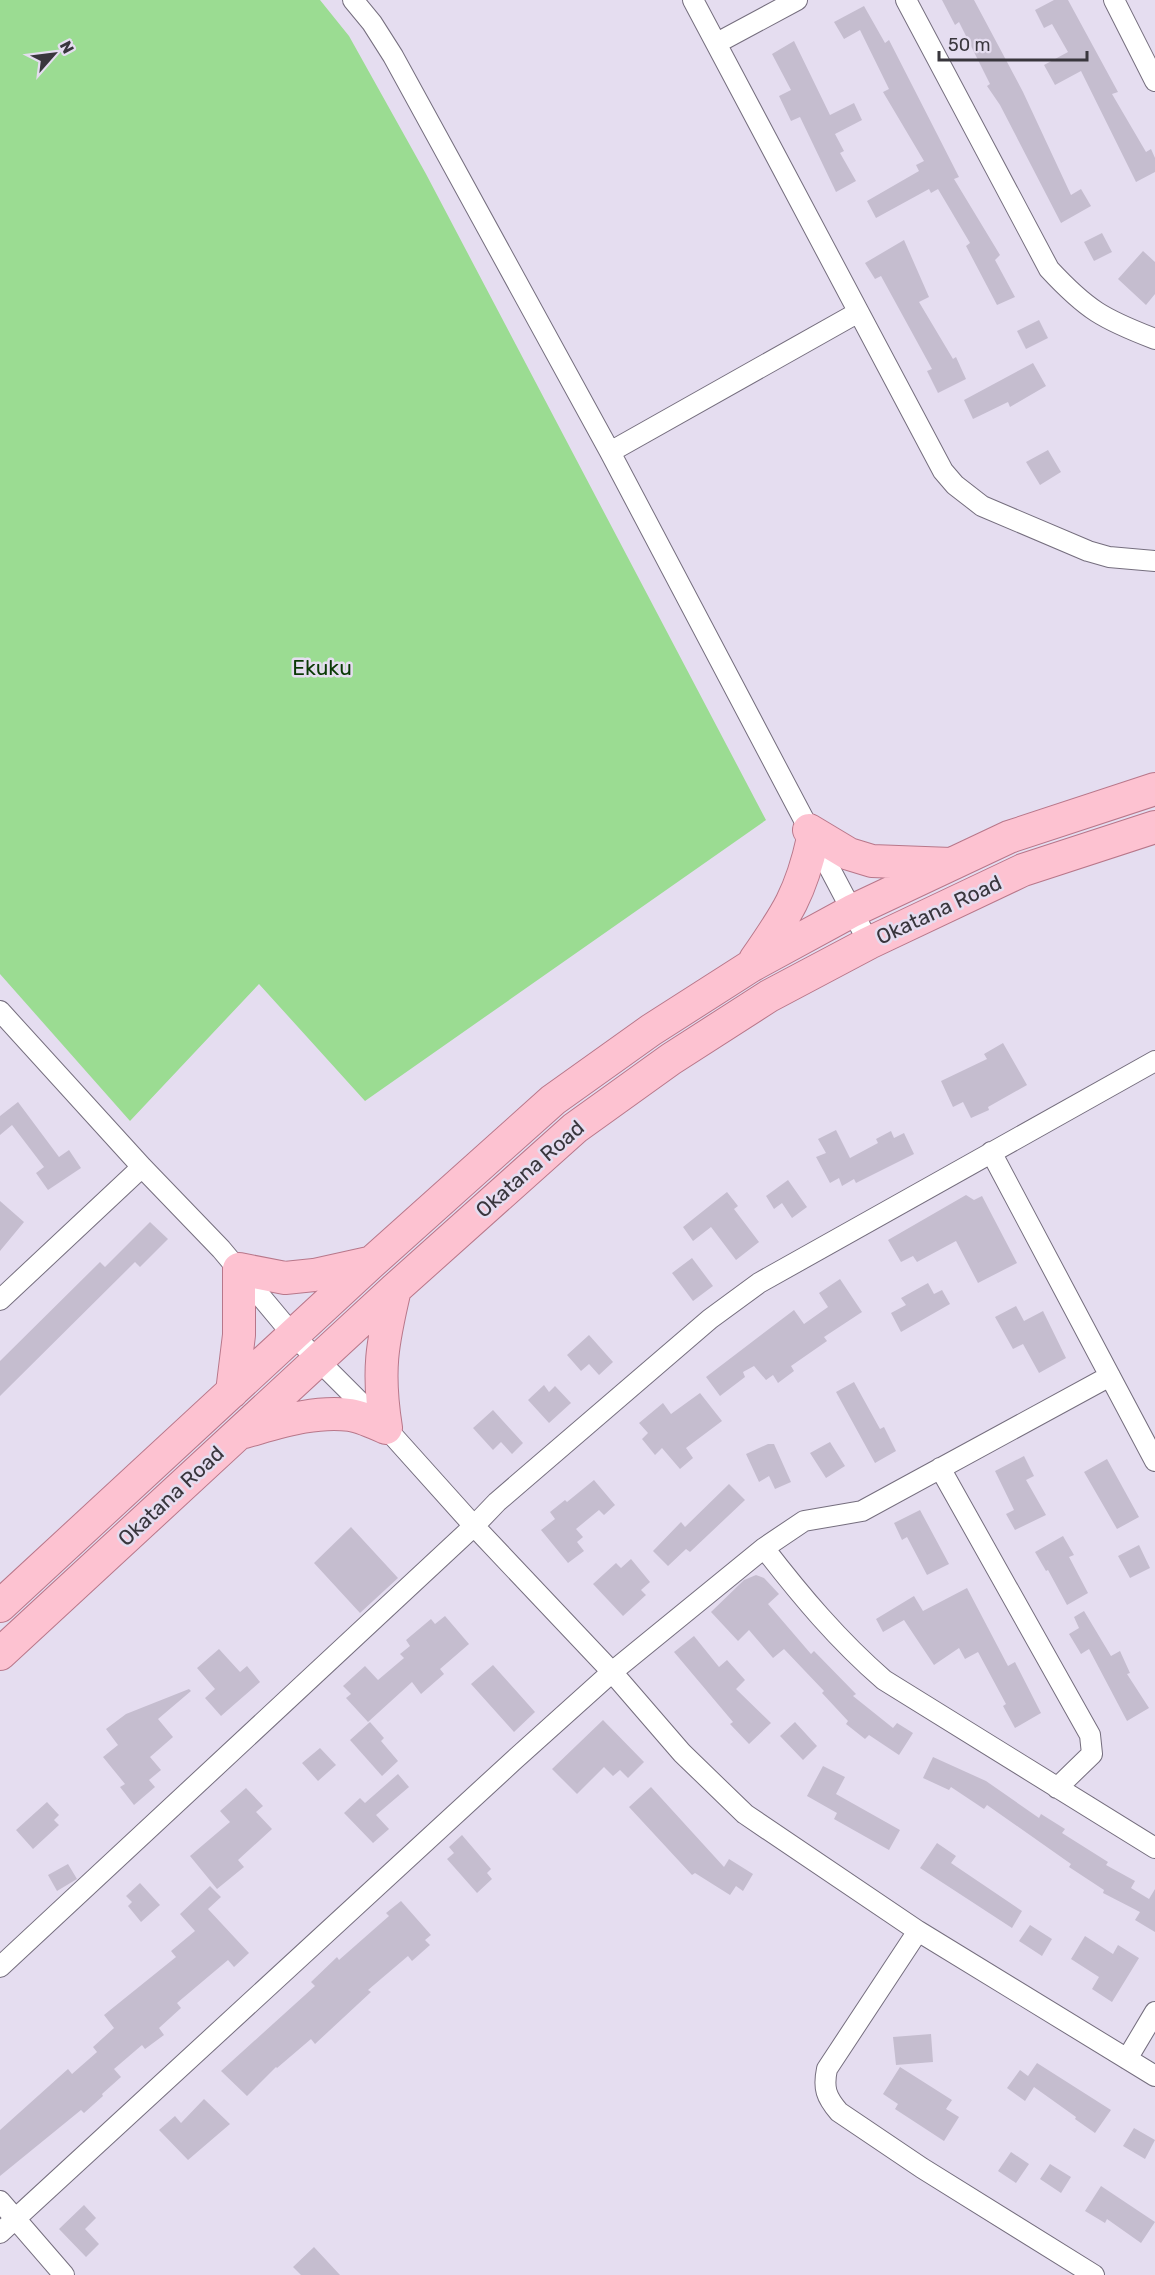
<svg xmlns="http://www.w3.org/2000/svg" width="1155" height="2275" font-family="Rubik,sans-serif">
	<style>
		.green { fill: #9bdc92 }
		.building { fill: #c5bdcf }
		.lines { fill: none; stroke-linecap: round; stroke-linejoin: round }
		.street-casing { stroke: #756e7e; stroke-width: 22 }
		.primary-casing { stroke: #b8778a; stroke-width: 34 }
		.street { stroke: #fff; stroke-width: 20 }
		.primary { stroke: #fdc2d1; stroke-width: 32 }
		.labels { text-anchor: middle; stroke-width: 5; stroke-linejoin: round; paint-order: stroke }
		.park-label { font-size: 21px; fill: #0a3905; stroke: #e5ddf0 }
		.street-label { font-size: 21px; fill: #39363d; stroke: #e5ddf0 }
	</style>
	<rect width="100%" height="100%" fill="#e5ddf0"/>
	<path class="green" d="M 0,0 L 320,0 L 349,36 L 426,174 L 766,820 L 365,1101 L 259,984 L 130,1121 L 0,974 Z"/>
	<path class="building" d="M 942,0 L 974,0 L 1023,92 L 1071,195 L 1081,189 L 1091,206 L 1061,223 L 1000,105 L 987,86 L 990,84 L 959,22 L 955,25 Z
		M 1054,0 L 1068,0 L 1118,92 L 1112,94 L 1146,152 L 1151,149 L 1155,158 L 1155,172 L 1136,182 L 1081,71 L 1055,85 L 1044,65 L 1068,52 L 1052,24 L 1044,28 L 1035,10 Z
		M 864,6 L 885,43 L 889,40 L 959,177 L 954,179 L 1000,255 L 995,260 L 1015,297 L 997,305 L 966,246 L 970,243 L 938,189 L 931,193 L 929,189 L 876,218 L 867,201 L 919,171 L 916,165 L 924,161 L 883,92 L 889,89 L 860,30 L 844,39 L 834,22 Z
		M 794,41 L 830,115 L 854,103 L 862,120 L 835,134 L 844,151 L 840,153 L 856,181 L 836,192 L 800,117 L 791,121 L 779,96 L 791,90 L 772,54 Z
		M 1102,233 L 1112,252 L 1094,261 L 1084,242 Z
		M 904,240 L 929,297 L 919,302 L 953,359 L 956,357 L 966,379 L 938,393 L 927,371 L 932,369 L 881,276 L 875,279 L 865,263 Z
		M 1143,251 L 1155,262 L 1155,294 L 1146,305 L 1118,279 Z
		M 1039,320 L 1048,338 L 1026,349 L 1017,331 Z
		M 1033,363 L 1046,386 L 1010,407 L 1008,402 L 973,419 L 964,400 Z
		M 1048,450 L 1061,472 L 1040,485 L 1026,462 Z
		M 1003,1043 L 1027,1085 L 988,1107 L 989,1110 L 971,1118 L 963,1102 L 953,1107 L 941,1081 L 987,1059 L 984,1054 Z
		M 18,1102 L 59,1157 L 69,1150 L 81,1168 L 48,1190 L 36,1173 L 44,1167 L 12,1125 L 0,1135 L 0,1116 Z
		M 836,1130 L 850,1158 L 878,1143 L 876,1139 L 891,1131 L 894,1138 L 904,1133 L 914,1154 L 856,1183 L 854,1179 L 842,1186 L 839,1178 L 830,1183 L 816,1157 L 826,1153 L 818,1139 Z
		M 788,1180 L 807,1207 L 792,1218 L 782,1203 L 774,1209 L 766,1196 Z
		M 727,1192 L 738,1206 L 734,1209 L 759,1242 L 736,1260 L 711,1227 L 693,1241 L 683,1227 Z
		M 966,1195 L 974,1200 L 982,1196 L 1017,1263 L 978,1283 L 956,1241 L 917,1262 L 913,1256 L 901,1262 L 888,1240 Z
		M 0,1201 L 24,1222 L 0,1251 Z
		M 150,1222 L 168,1239 L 140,1267 L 135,1262 L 0,1396 L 0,1361 L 100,1262 L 105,1267 Z
		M 692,1258 L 713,1286 L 693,1301 L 672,1273 Z
		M 840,1279 L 862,1312 L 824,1337 L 827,1341 L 791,1366 L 794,1371 L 778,1383 L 773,1375 L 766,1380 L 754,1366 L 743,1372 L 745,1377 L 720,1396 L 706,1377 L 794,1310 L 804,1324 L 828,1307 L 819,1293 Z
		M 928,1283 L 934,1294 L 942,1290 L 950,1304 L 901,1332 L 891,1313 L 906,1305 L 901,1298 Z
		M 1016,1306 L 1024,1321 L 1043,1311 L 1066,1358 L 1039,1373 L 1023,1344 L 1013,1349 L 995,1317 Z
		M 589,1335 L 613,1362 L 599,1375 L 589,1364 L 581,1371 L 567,1355 Z
		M 854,1382 L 880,1429 L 884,1427 L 896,1451 L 875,1463 L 836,1392 Z
		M 544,1385 L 549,1392 L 555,1386 L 571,1403 L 549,1423 L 528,1400 Z
		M 700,1393 L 722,1421 L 686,1448 L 693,1458 L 680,1469 L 662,1448 L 655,1455 L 642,1439 L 648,1433 L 639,1423 L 663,1403 L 671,1414 Z
		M 493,1410 L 523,1443 L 512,1454 L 501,1442 L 493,1450 L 473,1428 Z
		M 830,1442 L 845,1466 L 826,1478 L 810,1453 Z
		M 768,1444 L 774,1444 L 791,1482 L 775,1489 L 769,1476 L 759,1482 L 746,1454 Z
		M 1024,1456 L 1034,1476 L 1026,1480 L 1046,1515 L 1015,1530 L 1006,1514 L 1014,1510 L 995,1471 Z
		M 1107,1459 L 1139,1517 L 1117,1529 L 1084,1472 Z
		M 594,1480 L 615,1505 L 604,1515 L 599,1510 L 576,1529 L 583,1537 L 577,1542 L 584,1551 L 568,1563 L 541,1530 L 555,1519 L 550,1512 L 565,1500 L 567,1502 Z
		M 729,1484 L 745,1500 L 690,1552 L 686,1549 L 668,1566 L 653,1551 L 681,1522 L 685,1527 Z
		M 920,1510 L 949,1564 L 927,1575 L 907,1537 L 902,1540 L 894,1523 Z
		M 351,1527 L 398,1578 L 360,1613 L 314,1563 Z
		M 1063,1536 L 1074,1555 L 1069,1557 L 1088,1593 L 1067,1605 L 1048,1570 L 1046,1571 L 1035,1552 Z
		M 1139,1545 L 1150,1568 L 1130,1578 L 1118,1556 Z
		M 631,1559 L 650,1582 L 641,1590 L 646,1595 L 623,1616 L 593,1584 L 616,1563 L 621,1568 Z
		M 756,1575 L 764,1578 L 779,1594 L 768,1604 L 811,1654 L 814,1651 L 856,1694 L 853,1696 L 893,1728 L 897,1723 L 913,1733 L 899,1755 L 869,1735 L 865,1739 L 846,1724 L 848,1721 L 822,1693 L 824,1691 L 784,1649 L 773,1658 L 749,1630 L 738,1641 L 711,1612 L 744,1580 Z
		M 967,1588 L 1008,1666 L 1015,1662 L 1041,1713 L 1015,1728 L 1003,1706 L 1006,1704 L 978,1652 L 965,1659 L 959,1648 L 934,1665 L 904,1620 L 883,1632 L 876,1619 L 914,1596 L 923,1611 Z
		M 1084,1611 L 1111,1656 L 1120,1651 L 1130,1673 L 1127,1674 L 1149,1708 L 1127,1721 L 1089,1649 L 1081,1654 L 1069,1634 L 1079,1628 L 1074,1617 Z
		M 445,1616 L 469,1644 L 440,1669 L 444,1674 L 421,1694 L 412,1682 L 368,1722 L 346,1698 L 351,1694 L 343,1686 L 365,1666 L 378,1680 L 404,1658 L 400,1654 L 410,1646 L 406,1640 L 431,1619 L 435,1624 Z
		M 694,1636 L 719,1667 L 727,1660 L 745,1680 L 736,1689 L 771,1723 L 749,1744 L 730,1724 L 733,1722 L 674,1652 Z
		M 219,1649 L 240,1672 L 247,1666 L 260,1682 L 221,1716 L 205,1698 L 215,1689 L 197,1668 Z
		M 493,1665 L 535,1712 L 514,1732 L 471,1684 Z
		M 189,1689 L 191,1691 L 158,1719 L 173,1737 L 150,1757 L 161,1770 L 149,1780 L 155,1787 L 134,1805 L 120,1787 L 125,1784 L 103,1757 L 118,1745 L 106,1729 L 126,1714 Z
		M 603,1720 L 644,1762 L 628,1778 L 620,1770 L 613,1776 L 604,1767 L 577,1794 L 552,1769 Z
		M 370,1722 L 384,1738 L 381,1741 L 398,1761 L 382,1776 L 350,1740 Z
		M 795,1722 L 817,1746 L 803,1760 L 780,1736 Z
		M 320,1748 L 336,1765 L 318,1781 L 302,1763 Z
		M 933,1757 L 986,1781 L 1039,1818 L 1041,1814 L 1065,1829 L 1062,1833 L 1108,1862 L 1106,1865 L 1135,1881 L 1131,1888 L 1149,1899 L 1155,1889 L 1155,1932 L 1135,1920 L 1140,1912 L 1103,1893 L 1104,1890 L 1069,1867 L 1071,1864 L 987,1805 L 984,1809 L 951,1787 L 949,1790 L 923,1778 Z
		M 823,1766 L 845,1777 L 836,1794 L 900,1830 L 889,1850 L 834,1819 L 837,1813 L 807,1796 Z
		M 398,1774 L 409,1787 L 376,1815 L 389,1829 L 373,1843 L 344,1813 L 360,1798 L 365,1803 Z
		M 651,1787 L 724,1867 L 729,1859 L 753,1874 L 743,1891 L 736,1886 L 730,1895 L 695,1873 L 692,1875 L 629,1807 Z
		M 246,1788 L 263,1806 L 256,1812 L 272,1829 L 238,1860 L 244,1867 L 217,1889 L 190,1856 L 230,1822 L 220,1811 Z
		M 47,1802 L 59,1815 L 54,1820 L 59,1825 L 33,1849 L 16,1830 Z
		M 462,1835 L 491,1869 L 487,1873 L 492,1879 L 477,1893 L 447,1859 L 454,1853 L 449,1847 Z
		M 937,1843 L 956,1856 L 951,1863 L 1022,1911 L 1012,1928 L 920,1868 Z
		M 68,1864 L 77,1879 L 57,1891 L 48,1875 Z
		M 140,1883 L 160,1905 L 141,1922 L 128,1906 L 132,1902 L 126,1896 Z
		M 210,1886 L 221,1897 L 208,1909 L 249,1953 L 234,1967 L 228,1960 L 177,2003 L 181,2008 L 159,2028 L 164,2035 L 145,2049 L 142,2045 L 114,2069 L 121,2077 L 102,2094 L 103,2096 L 84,2113 L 81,2110 L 0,2176 L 0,2130 L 68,2069 L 72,2074 L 97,2052 L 93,2047 L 114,2028 L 104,2015 L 176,1957 L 171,1951 L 195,1931 L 180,1914 Z
		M 401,1901 L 431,1935 L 425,1940 L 430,1945 L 412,1961 L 408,1956 L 368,1990 L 371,1992 L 315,2044 L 311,2039 L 277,2068 L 276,2067 L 247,2096 L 221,2071 L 315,1986 L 311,1982 L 337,1957 L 339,1960 L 389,1916 L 386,1913 Z
		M 1030,1925 L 1052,1939 L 1042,1956 L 1019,1941 Z
		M 1085,1936 L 1113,1954 L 1118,1945 L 1139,1958 L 1112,2002 L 1092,1989 L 1099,1977 L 1071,1959 Z
		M 931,2034 L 933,2062 L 896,2065 L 893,2037 Z
		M 1037,2063 L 1111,2110 L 1095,2133 L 1075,2119 L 1076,2117 L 1034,2087 L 1025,2101 L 1007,2088 L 1020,2070 L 1028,2076 Z
		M 900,2067 L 952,2100 L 946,2109 L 959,2117 L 944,2141 L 895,2109 L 898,2104 L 883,2094 Z
		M 204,2099 L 230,2124 L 188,2160 L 159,2130 L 175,2116 L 181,2123 Z
		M 1134,2128 L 1155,2140 L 1145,2159 L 1123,2146 Z
		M 1011,2152 L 1029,2164 L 1016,2183 L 998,2171 Z
		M 1050,2164 L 1071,2177 L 1061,2193 L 1040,2179 Z
		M 1101,2186 L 1155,2222 L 1141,2243 L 1107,2219 L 1105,2223 L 1085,2211 Z
		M 84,2205 L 96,2218 L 85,2229 L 99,2244 L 86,2257 L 59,2229 Z
		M 314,2247 L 340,2275 L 301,2275 L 293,2267 Z"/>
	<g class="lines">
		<defs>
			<path id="street" d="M 353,0 L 372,23 L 393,56 L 610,452 L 869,943
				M 693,0 L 943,471 L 955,485 L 982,506 L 1088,551 L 1109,557 L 1155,561
				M 906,0 L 1049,269 C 1087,310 1103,319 1155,339
				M 1114,0 L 1155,81
				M 717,43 L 797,0
				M 610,452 L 857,313
				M 0,1011 L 142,1167 L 221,1249 L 293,1335 L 386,1428 L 474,1526 L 0,1967
				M 1155,1061 L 759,1283 L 710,1319 L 497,1502 L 474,1526 L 612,1672 L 682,1753 L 745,1814 L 918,1931 L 1155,2076
				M 991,1152 L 1155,1461
				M 0,1300 L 142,1167
				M 940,1468 L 1090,1735 L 1092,1754 L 1057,1788
				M 764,1548 C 801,1596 838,1640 884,1680 L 1155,1848
				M 918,1931 L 827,2069 C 823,2088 826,2097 839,2112 L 922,2168 L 1094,2275
				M 1127,2059 L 1155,2012
				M 0,2201 L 64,2275
				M 0,2233 L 513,1761 L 612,1672 L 764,1548 L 804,1521 L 862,1511 L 1110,1376"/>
			<path id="primary" d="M 809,830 L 849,854 L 872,861 L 951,864
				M 755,960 C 787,914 801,893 813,838
				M 232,1392 L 239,1335 L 239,1269 L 285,1278 L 314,1275 L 368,1263
				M 244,1432 C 277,1423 315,1410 350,1415 C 362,1417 375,1423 386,1428 C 377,1371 382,1344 395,1289
				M 0,1606 L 371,1263 L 553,1100 L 651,1030 L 751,966 L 852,911 L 1009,837 L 1155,789
				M 0,1654 L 395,1289 L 575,1128 L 671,1059 L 769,996 L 869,943 L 1023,870 L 1155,827"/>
		</defs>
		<use href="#street" class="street-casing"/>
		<use href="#primary" class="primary-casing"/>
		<use href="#street" class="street"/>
		<use href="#primary" class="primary"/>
	</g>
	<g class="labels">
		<g class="park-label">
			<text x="322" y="675">Ekuku</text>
		</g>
		<g class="street-label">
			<text transform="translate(939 910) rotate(-25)" y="7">Okatana Road</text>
			<text transform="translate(530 1169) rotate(-41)" y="7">Okatana Road</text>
			<text transform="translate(171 1496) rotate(-43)" y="7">Okatana Road</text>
		</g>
	</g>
	<g transform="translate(54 54) rotate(62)" stroke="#e5ddf0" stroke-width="4.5" paint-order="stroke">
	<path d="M0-4.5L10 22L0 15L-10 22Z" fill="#39363d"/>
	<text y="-9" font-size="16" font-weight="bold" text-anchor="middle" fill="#39363d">N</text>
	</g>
	<path d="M939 51v9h148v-9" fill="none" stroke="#39363d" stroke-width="3"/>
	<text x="948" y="51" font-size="18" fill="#39363d" stroke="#e5ddf0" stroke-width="4.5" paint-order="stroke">50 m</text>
</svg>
